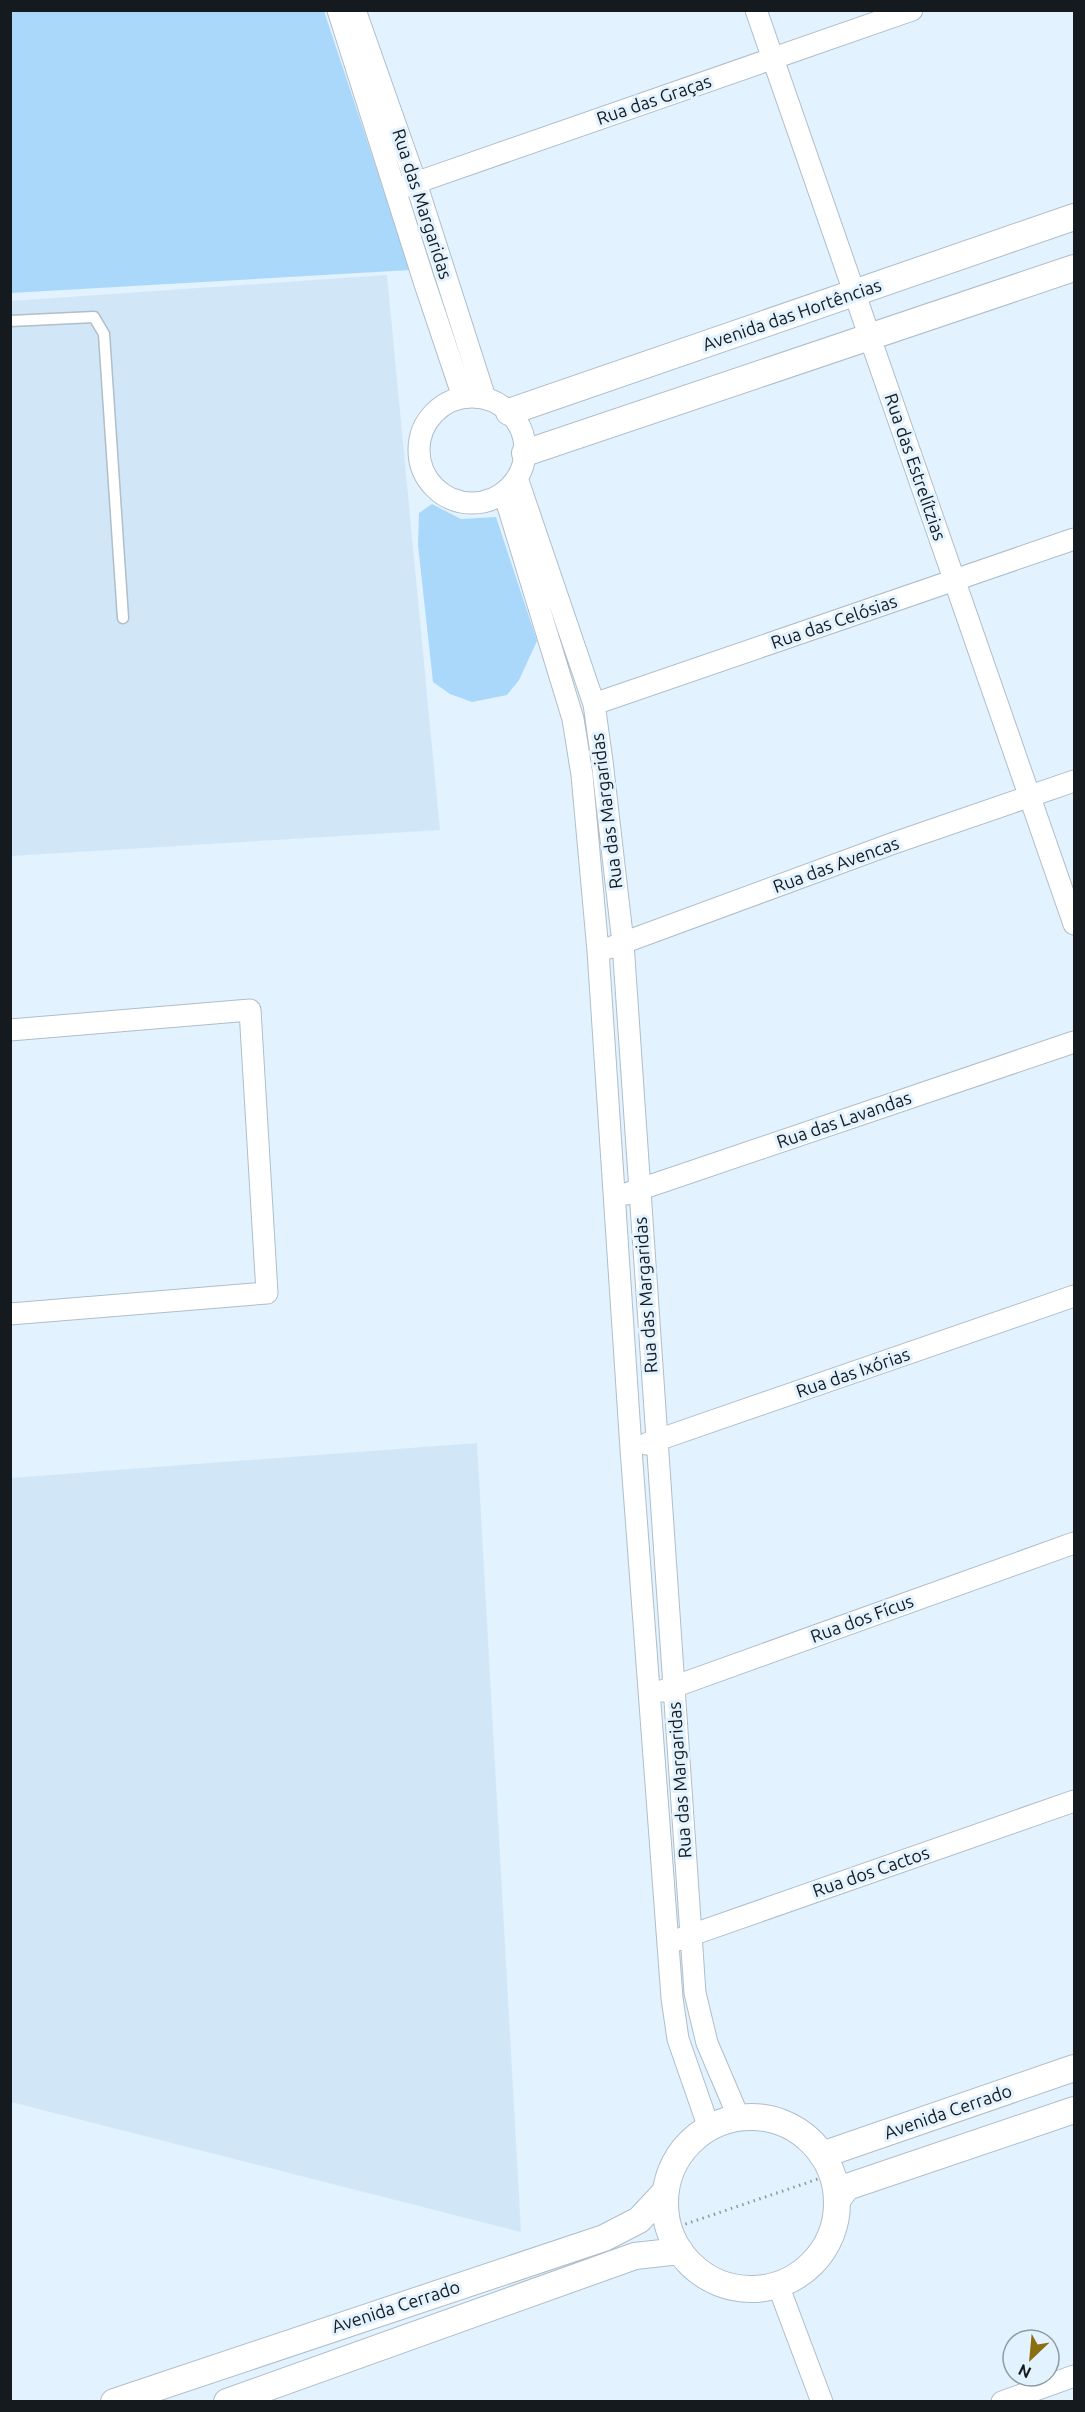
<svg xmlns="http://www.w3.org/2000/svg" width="1085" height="2412" font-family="Ubuntu,sans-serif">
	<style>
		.built { fill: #d1e7f8 }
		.green { fill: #aad8fa }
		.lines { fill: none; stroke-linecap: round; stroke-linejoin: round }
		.service-casing { stroke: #afbec9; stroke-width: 13 }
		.minor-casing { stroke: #afbec9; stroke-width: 23 }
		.tertiary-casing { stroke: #afbec9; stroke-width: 28 }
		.path { stroke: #8c97a0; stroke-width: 3; stroke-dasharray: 1.5 4.5; stroke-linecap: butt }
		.service { stroke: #fff; stroke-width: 10 }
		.minor { stroke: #fff; stroke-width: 21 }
		.tertiary { stroke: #fff; stroke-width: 26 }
		.labels { text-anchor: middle; stroke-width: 6; stroke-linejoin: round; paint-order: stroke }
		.street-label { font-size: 18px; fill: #151a1e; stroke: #e2f2fe }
	</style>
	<rect width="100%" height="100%" fill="#e2f2fe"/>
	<path class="built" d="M 387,275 L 440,830 L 11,856 L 11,301 Z
		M 477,1443 L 521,2232 L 11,2102 L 11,1478 Z"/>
	<path class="green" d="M 11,11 L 324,11 L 410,270 L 11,293 Z
		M 432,504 L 461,519 L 496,517 L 537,641 L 519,680 L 507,695 L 472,702 L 450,694 L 433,682 L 418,545 L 419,513 Z"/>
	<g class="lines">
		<defs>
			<path id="service" d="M 10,321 L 94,317 L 104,334 L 123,618"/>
			<path id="minor" d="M 338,10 L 424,281 L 463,397
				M 355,10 L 416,183 L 485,398
				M 756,10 L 1074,924
				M 395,190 L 912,10
				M419 450a53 53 0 1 1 106 0a53 53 0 1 1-106 0Z
				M 517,478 L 594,704 L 602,761 L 623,943 L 695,1993 L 707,2043 L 739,2118
				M 504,493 L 573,719 L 582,775 L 598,951 L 631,1449 L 672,1998 L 678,2039 L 709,2128
				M 594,704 L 1074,539
				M 609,948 L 894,843 L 1074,781
				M 10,1030 L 250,1010 L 267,1293 L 10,1314
				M 626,1194 L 1074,1042
				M 646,1444 L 1074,1296
				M 662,1691 L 1074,1543
				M 677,1940 L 1074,1801
				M 778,2285 L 822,2402
				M 1002,2402 L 1074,2376"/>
			<path id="tertiary" d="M 509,412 L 1074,217
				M 525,453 L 1074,268
				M665 2203a86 86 0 1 1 172 0a86 86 0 1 1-172 0Z
				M 822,2155 L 1074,2068
				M 837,2200 L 847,2187 L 1074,2110
				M 114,2402 L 604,2238 L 639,2220 L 666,2191
				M 227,2402 L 635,2256 L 680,2251"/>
		</defs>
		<use href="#service" class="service-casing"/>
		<use href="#minor" class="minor-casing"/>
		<use href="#tertiary" class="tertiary-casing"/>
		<path class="path" d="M 674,2228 L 821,2178"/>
		<use href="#service" class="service"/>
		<use href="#minor" class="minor"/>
		<use href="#tertiary" class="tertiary"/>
	</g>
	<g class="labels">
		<g class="street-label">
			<text transform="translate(654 100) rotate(-19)" y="6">Rua das Graças</text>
			<text transform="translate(422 204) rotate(72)" y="6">Rua das Margaridas</text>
			<text transform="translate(792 315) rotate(-19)" y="6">Avenida das Hortências</text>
			<text transform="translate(915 467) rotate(71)" y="6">Rua das Estrelítzias</text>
			<text transform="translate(834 622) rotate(-19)" y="6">Rua das Celósias</text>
			<text transform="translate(607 811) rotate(-97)" y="6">Rua das Margaridas</text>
			<text transform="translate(836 865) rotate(-20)" y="6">Rua das Avencas</text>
			<text transform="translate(844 1120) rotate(-19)" y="6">Rua das Lavandas</text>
			<text transform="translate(646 1295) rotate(-94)" y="6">Rua das Margaridas</text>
			<text transform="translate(853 1373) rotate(-19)" y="6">Rua das Ixórias</text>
			<text transform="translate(862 1619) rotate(-20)" y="6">Rua dos Fícus</text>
			<text transform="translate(680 1780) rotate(-94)" y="6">Rua das Margaridas</text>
			<text transform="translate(871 1872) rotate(-19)" y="6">Rua dos Cactos</text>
			<text transform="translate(948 2112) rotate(-19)" y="6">Avenida Cerrado</text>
			<text transform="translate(396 2307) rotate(-18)" y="6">Avenida Cerrado</text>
		</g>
	</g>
	<rect width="1085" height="2412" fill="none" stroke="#151a1e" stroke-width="24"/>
	<g transform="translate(1031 2358) rotate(206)"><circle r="28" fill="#e2f2fe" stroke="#909ca4" stroke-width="1.5"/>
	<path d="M0-4.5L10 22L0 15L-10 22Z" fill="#8a6e0f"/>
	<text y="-9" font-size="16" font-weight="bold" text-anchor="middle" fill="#151a1e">N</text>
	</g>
</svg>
